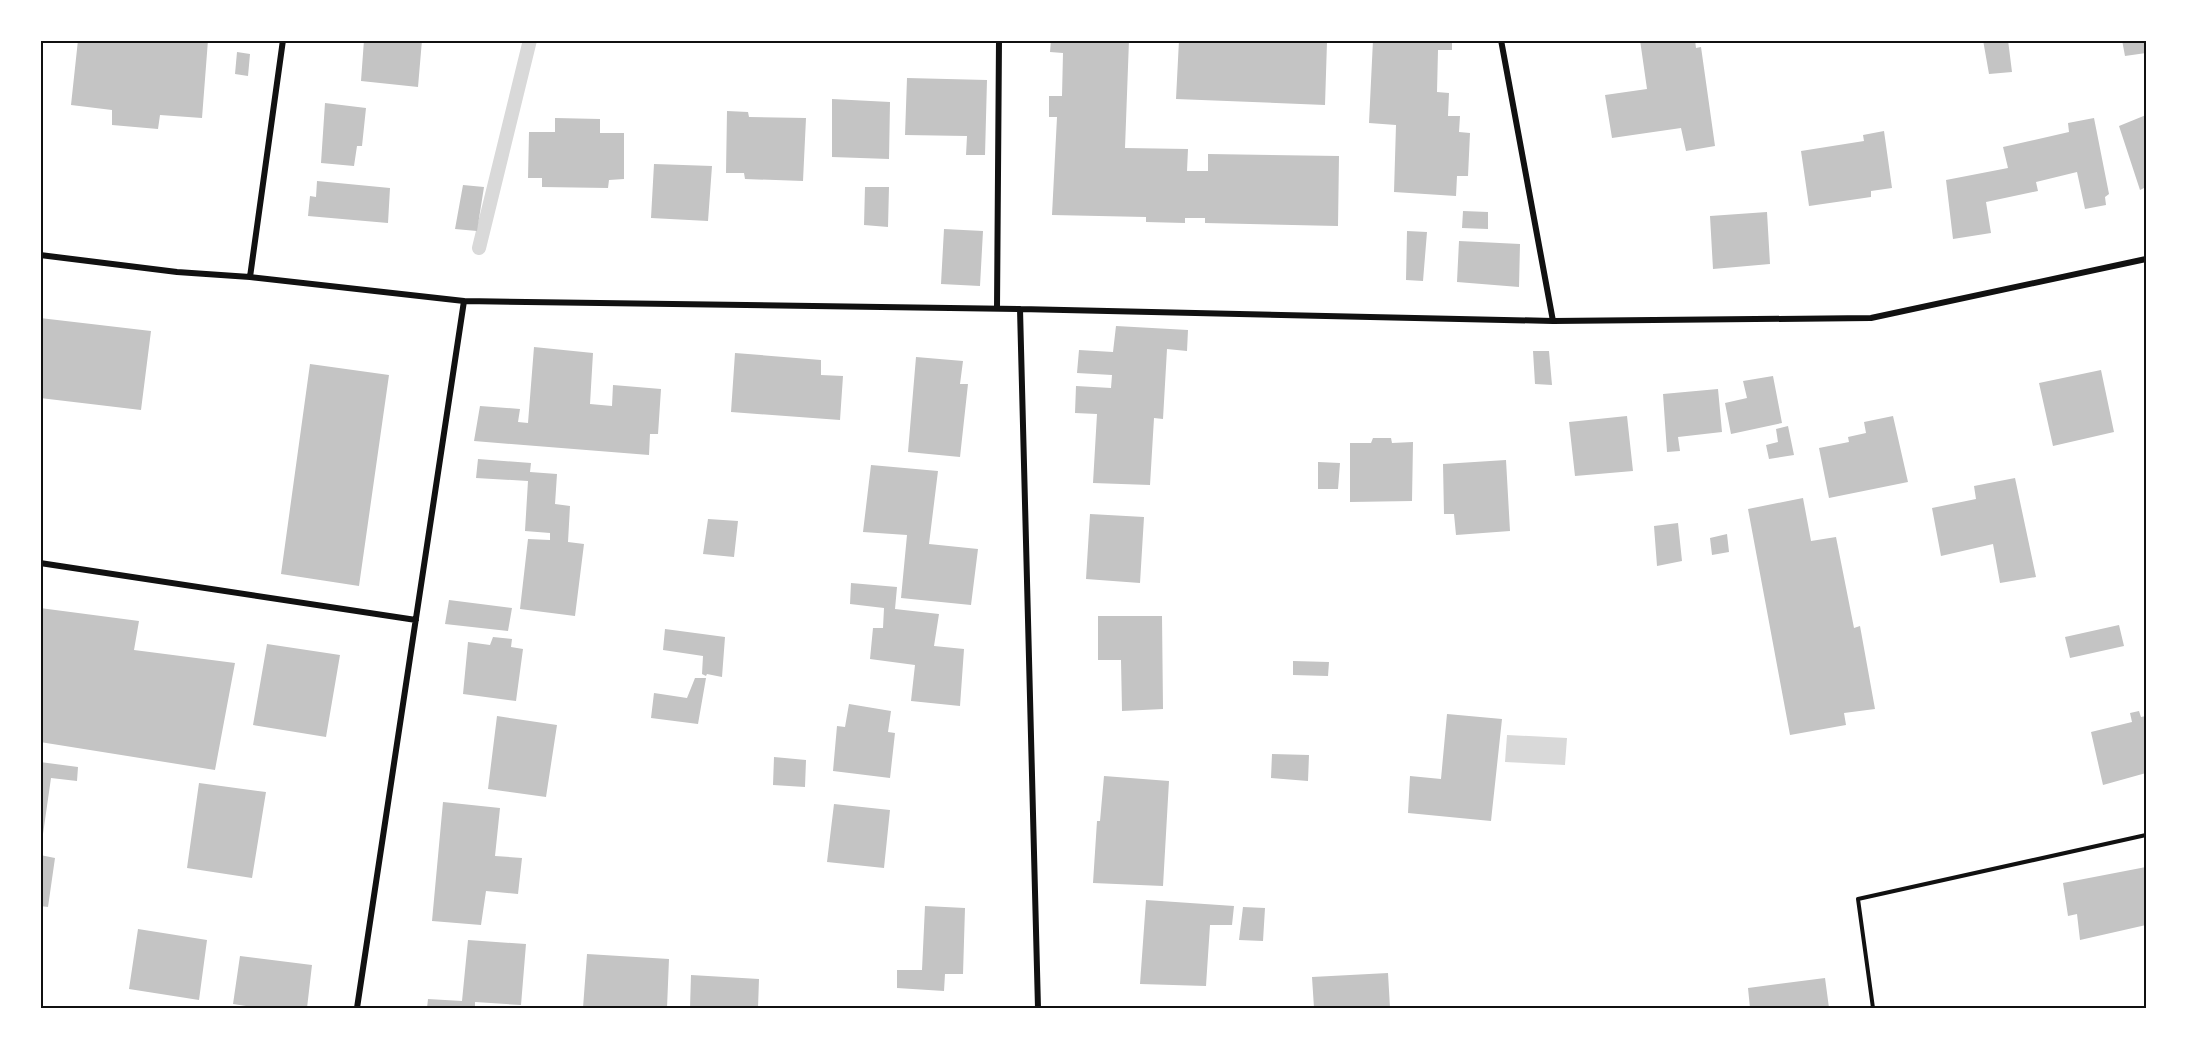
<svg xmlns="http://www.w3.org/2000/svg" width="2187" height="1049" font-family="'Alegreya Sans',sans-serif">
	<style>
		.water { fill: #d9d9d9 }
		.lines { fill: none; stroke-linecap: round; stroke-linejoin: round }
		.stream { stroke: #d9d9d9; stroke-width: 14 }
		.building { fill: #c4c4c4 }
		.path { stroke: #111; stroke-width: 4 }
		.minor { stroke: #111; stroke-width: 6 }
		.neatline { fill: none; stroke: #111; stroke-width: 2 }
	</style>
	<rect width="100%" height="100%" fill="#fff"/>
	<path class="water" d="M 1507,735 L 1567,738 L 1565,765 L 1505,762 Z"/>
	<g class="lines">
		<path class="stream" d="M 479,248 L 530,40"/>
	</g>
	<path class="building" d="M 78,40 L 208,40 L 202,118 L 160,115 L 158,129 L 112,125 L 112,110 L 71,105 Z
		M 364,40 L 422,40 L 418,87 L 361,81 Z
		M 1051,40 L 1129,40 L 1125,148 L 1188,149 L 1187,171 L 1208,171 L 1208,154 L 1339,156 L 1338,226 L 1205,223 L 1205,218 L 1185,218 L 1185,223 L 1146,222 L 1146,217 L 1052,215 L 1057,117 L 1049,117 L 1049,96 L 1062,96 L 1063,53 L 1050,52 Z
		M 1179,40 L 1327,42 L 1325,105 L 1176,99 Z
		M 1373,40 L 1452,40 L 1452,50 L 1438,50 L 1437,92 L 1449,93 L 1448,116 L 1460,116 L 1459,132 L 1470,133 L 1468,176 L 1457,176 L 1456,196 L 1394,192 L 1396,125 L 1369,123 Z
		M 1640,40 L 1695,40 L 1696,48 L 1701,47 L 1715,146 L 1686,151 L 1681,128 L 1612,138 L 1605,95 L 1647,89 Z
		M 1983,40 L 2008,40 L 2012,72 L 1989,74 Z
		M 2122,40 L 2146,40 L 2146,53 L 2125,56 Z
		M 237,52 L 250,54 L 248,76 L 235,74 Z
		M 907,78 L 987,80 L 985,155 L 966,155 L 967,136 L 905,135 Z
		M 832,99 L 890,102 L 889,159 L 832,157 Z
		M 325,103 L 366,108 L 362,146 L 357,146 L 354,166 L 321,163 Z
		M 727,111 L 748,112 L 749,117 L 806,118 L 803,181 L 745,179 L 744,173 L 726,173 Z
		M 2146,115 L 2146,187 L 2140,190 L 2119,126 Z
		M 555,118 L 600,119 L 600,133 L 624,133 L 624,179 L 609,180 L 608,188 L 542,187 L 542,178 L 528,178 L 529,132 L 555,132 Z
		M 2094,118 L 2109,194 L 2105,197 L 2106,205 L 2085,209 L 2077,172 L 2036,182 L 2038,191 L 1986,202 L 1991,233 L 1953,239 L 1946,180 L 2008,168 L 2003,147 L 2069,132 L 2068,123 Z
		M 1884,131 L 1892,188 L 1871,191 L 1871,197 L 1809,206 L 1801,151 L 1864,141 L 1863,135 Z
		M 654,164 L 712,166 L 708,221 L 651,218 Z
		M 317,181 L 390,188 L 388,223 L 308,216 L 310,196 L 316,197 Z
		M 463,185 L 484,187 L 477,231 L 455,229 Z
		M 865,187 L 889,187 L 888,227 L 864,225 Z
		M 1463,211 L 1488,212 L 1488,229 L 1462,228 Z
		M 1767,212 L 1770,264 L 1713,269 L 1710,216 Z
		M 944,229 L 983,231 L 980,286 L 941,284 Z
		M 1407,231 L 1427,232 L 1423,281 L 1406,280 Z
		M 1459,241 L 1520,244 L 1519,287 L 1457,282 Z
		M 40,318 L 151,331 L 141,410 L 40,398 Z
		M 1116,326 L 1188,330 L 1187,351 L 1167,349 L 1163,419 L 1154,418 L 1150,485 L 1093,483 L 1097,414 L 1075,413 L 1076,386 L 1111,388 L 1112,375 L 1077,373 L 1079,350 L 1113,352 Z
		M 534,347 L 593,353 L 590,404 L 612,406 L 613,385 L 661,389 L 658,434 L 650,434 L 649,455 L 474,441 L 480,406 L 520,409 L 518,422 L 528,423 Z
		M 1533,351 L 1549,351 L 1552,385 L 1535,384 Z
		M 735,353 L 821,360 L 821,375 L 843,376 L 840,420 L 731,412 Z
		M 916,357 L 963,361 L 960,384 L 968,384 L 960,457 L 908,452 Z
		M 310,364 L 389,375 L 359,586 L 281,574 Z
		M 2101,370 L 2114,432 L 2053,446 L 2039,383 Z
		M 1773,376 L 1782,423 L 1731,434 L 1725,403 L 1747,398 L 1743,381 Z
		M 1718,389 L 1722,432 L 1678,437 L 1680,451 L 1667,452 L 1663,394 Z
		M 1627,416 L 1633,471 L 1575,476 L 1569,422 Z
		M 1893,416 L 1908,482 L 1829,498 L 1819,448 L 1849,442 L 1848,437 L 1866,433 L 1864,422 Z
		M 1788,426 L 1794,455 L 1769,459 L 1766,445 L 1778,442 L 1776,429 Z
		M 1373,438 L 1391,438 L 1392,443 L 1413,442 L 1412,501 L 1350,502 L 1350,443 L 1371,443 Z
		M 478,459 L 531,463 L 530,472 L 557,474 L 555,504 L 570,506 L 568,542 L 584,544 L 575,616 L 520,609 L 528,539 L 550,540 L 550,533 L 525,531 L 528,481 L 476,478 Z
		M 1506,460 L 1510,531 L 1456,535 L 1454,514 L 1444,514 L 1443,464 Z
		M 1318,462 L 1340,463 L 1338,489 L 1318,489 Z
		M 871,465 L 938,471 L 929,544 L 978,549 L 971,605 L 901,598 L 907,535 L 863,532 Z
		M 2015,478 L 2036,577 L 2000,583 L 1993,544 L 1941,556 L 1932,508 L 1976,499 L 1974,486 Z
		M 1803,498 L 1811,541 L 1836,537 L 1854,628 L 1860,626 L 1875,709 L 1844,713 L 1846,725 L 1790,735 L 1748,509 Z
		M 1090,514 L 1144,517 L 1140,583 L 1086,579 Z
		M 708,519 L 738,521 L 734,557 L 703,554 Z
		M 1678,523 L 1682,561 L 1657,566 L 1654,526 Z
		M 1727,534 L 1729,552 L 1712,555 L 1710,538 Z
		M 851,583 L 897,587 L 895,609 L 939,614 L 934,646 L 964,649 L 960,706 L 911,701 L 915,665 L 870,659 L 873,628 L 883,628 L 884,608 L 850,604 Z
		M 449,600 L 512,608 L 508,631 L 445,624 Z
		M 40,608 L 139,621 L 134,650 L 235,663 L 215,770 L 40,742 Z
		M 1098,616 L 1162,616 L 1163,709 L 1122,711 L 1121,660 L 1098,660 Z
		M 2119,625 L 2124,646 L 2070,658 L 2065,637 Z
		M 665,629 L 725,637 L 722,677 L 707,674 L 706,676 L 702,674 L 703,656 L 663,650 Z
		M 493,637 L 512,639 L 511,647 L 523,649 L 516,701 L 463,694 L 468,642 L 490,645 Z
		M 267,644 L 340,655 L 326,737 L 253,725 Z
		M 1293,661 L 1329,662 L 1328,676 L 1293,675 Z
		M 695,678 L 706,678 L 698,724 L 651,718 L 654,693 L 687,698 Z
		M 849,704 L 891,711 L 888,732 L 895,733 L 890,778 L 833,771 L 837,726 L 845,727 Z
		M 2139,711 L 2141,717 L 2146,716 L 2146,773 L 2103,785 L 2091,732 L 2132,722 L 2130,713 Z
		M 1447,714 L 1502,719 L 1491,821 L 1408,813 L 1410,776 L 1441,779 Z
		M 497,716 L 557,725 L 546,797 L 488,789 Z
		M 1272,754 L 1309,755 L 1308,781 L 1271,778 Z
		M 774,757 L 806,760 L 805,787 L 773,785 Z
		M 40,762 L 78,767 L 77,781 L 51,778 L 42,841 Z
		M 1104,776 L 1169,781 L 1163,886 L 1093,883 L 1097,821 L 1100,821 Z
		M 199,783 L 266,792 L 252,878 L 187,868 Z
		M 443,802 L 500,808 L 495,856 L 522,858 L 518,894 L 486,891 L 481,925 L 432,921 Z
		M 834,804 L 890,810 L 884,868 L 827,862 Z
		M 40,855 L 55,858 L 48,907 L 40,906 Z
		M 2146,867 L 2146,925 L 2080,940 L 2077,914 L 2068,916 L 2063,883 Z
		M 1146,900 L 1234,906 L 1232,925 L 1210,925 L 1206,986 L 1140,984 Z
		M 925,906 L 965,908 L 963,974 L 945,974 L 944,991 L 897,988 L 897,970 L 922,970 Z
		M 1243,907 L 1265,908 L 1263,941 L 1239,940 Z
		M 138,929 L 207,940 L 199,1000 L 129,989 Z
		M 468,940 L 526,944 L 521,1005 L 475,1002 L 475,1008 L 427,1008 L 428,999 L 462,1001 Z
		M 587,954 L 669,959 L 667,1008 L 583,1008 Z
		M 240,956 L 312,965 L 307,1008 L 259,1008 L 233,1004 Z
		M 1388,973 L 1390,1008 L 1314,1008 L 1312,977 Z
		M 691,975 L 759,979 L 758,1008 L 690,1008 Z
		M 1825,978 L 1829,1008 L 1750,1008 L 1748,988 Z"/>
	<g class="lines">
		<path class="path" d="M 1873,1008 L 1858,899 L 2146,835"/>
		<path class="minor" d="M 1501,40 L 1553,321
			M 40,255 L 177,272 L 250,277 L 464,301 L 1020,309 L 1553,321 L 1871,318 L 2146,259
			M 250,277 L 283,40
			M 997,308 L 999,40
			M 1020,309 L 1038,1008
			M 40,563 L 416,620
			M 357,1008 L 464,301"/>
	</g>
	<rect width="2187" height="1049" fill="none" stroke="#ffffff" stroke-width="84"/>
	<rect x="42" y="42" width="2103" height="965" class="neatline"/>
</svg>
